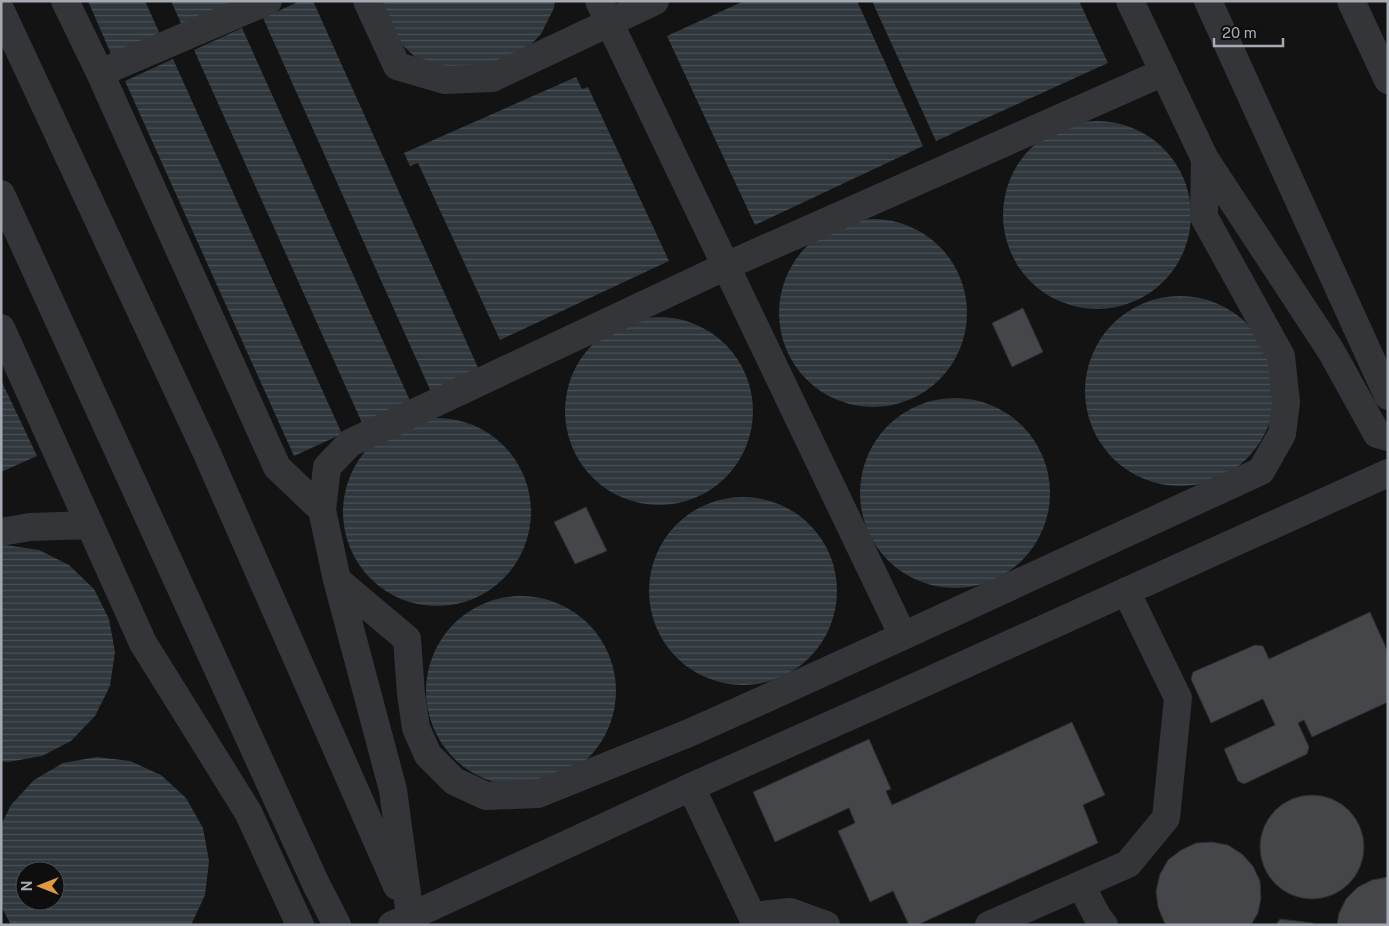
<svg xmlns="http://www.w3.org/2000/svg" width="1389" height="926" font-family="'Public Sans',sans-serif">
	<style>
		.water { fill: url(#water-rules); fill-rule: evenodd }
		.building { fill: #454649; stroke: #2d2d30 }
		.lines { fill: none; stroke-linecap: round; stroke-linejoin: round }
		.minor { stroke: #343539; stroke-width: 28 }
	</style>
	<defs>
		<pattern id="water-rules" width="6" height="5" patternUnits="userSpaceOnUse" patternTransform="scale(1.25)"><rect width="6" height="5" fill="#30383d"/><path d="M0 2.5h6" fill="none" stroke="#4b5257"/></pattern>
	</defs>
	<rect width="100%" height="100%" fill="#131314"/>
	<path class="water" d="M 88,1 L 145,1 L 163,41 L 115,63 Z
		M 171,1 L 230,1 L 233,8 L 184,30 Z
		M 300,1 L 313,1 L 480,372 L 432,394 L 263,18 Z
		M 379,1 L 555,1 L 554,8 L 541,34 L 522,54 L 496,68 L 440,69 L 414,56 L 394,37 Z
		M 744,1 L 857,1 L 923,146 L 755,225 L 667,36 Z
		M 872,1 L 1079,1 L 1108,63 L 936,141 Z
		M 242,28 L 411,403 L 363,425 L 194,50 Z
		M 173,59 L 342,434 L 294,456 L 125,81 Z
		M 576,77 L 582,89 L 588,87 L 669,261 L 500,340 L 418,163 L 410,166 L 404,153 Z
		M1003 215a94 94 0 1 1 188 0a94 94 0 1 1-188 0Z
		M779 313a94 94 0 1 1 188 0a94 94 0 1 1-188 0Z
		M1085 391a95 95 0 1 1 190 0a95 95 0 1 1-190 0Z
		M565 411a94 94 0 1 1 188 0a94 94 0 1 1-188 0Z
		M 1,380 L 37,456 L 1,472 Z
		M860 493a95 95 0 1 1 190 0a95 95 0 1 1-190 0Z
		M343 512a94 94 0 1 1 188 0a94 94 0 1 1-188 0Z
		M649 591a94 94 0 1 1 188 0a94 94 0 1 1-188 0Z
		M 5,545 L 39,550 L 69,565 L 94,589 L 109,619 L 115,652 L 110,686 L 95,716 L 71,741 L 42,756 L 8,762 L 1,761 L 1,546 Z
		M426 691a95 95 0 1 1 190 0a95 95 0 1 1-190 0Z
		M 97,757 L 130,761 L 161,775 L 186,798 L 203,828 L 209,861 L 205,895 L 191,925 L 11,925 L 1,906 L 1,825 L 11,805 L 34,780 L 63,763 ZM 25,871 L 55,871 L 55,901 L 25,901 Z"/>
	<path class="building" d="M 1023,308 L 1043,352 L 1012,367 L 992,323 Z
		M 586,507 L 607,551 L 575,564 L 554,522 Z
		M 1370,612 L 1388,652 L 1388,702 L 1312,737 L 1304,720 L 1298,723 L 1309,747 L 1307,754 L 1244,784 L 1238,781 L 1224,749 L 1275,725 L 1263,699 L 1211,723 L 1191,679 L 1193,672 L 1255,645 L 1263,646 L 1269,659 Z
		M 1072,722 L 1105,795 L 1083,805 L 1098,843 L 917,925 L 909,925 L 893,891 L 870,902 L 838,831 L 855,823 L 849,808 L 775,842 L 753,792 L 869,739 L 891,789 L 886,791 L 892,805 Z
		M1260 847a52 52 0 1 1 104 0a52 52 0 1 1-104 0Z
		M 1212,842 L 1228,845 L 1242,854 L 1253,866 L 1260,881 L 1261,898 L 1258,913 L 1251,925 L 1167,925 L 1164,922 L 1158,907 L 1156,891 L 1160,874 L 1168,860 L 1181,850 L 1196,843 Z
		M 1388,877 L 1388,925 L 1337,925 L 1339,913 L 1346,899 L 1358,887 L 1372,880 Z
		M 1280,919 L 1313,923 L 1313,925 L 1276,925 Z"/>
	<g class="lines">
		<path class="minor" d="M 65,1 L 100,73 L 277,467 L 322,510
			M 367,1 L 397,66 L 445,80 L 492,78 L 655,1
			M 1130,1 L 1205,159 L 1331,351 L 1377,434 L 1388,437
			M 1208,1 L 1388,396
			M 1351,1 L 1388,80
			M 1,11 L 205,449 L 397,886
			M 100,73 L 268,1
			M 1,194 L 316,884 L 337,925
			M 1,328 L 143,643 L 248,812 L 300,925
			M 1,532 L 30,527 L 90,525
			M 337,580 L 407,639 L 411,694 L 416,728 L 428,755 L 454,781 L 486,796 L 538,794 L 689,733 L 765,699 L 903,636 L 599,1
			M 903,636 L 1261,471 L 1282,434 L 1286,402 L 1281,356 L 1204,217 L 1205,159
			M 691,787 L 752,916 L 790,912 L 826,925
			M 1081,885 L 1097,916 L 1104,925
			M 410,916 L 393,790 L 337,580 L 322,510 L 327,467 L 350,443 L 726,266 L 1164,72
			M 392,925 L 691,787 L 884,701 L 1388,473
			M 989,925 L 1128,864 L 1166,818 L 1178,698 L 1126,591"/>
	</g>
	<rect width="1389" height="926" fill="none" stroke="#a6abb3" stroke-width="5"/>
	<g transform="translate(40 886) rotate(270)"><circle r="24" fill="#0e0e0f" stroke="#4b4d51"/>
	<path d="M0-4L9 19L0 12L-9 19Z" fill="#de9941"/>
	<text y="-8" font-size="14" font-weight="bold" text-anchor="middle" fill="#a6abb3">N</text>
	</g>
	<path d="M1214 38v8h69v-8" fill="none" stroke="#a6abb3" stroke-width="2.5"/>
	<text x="1222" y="38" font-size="15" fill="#a6abb3" stroke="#0e0e0f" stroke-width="4" paint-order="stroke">20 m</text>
</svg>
